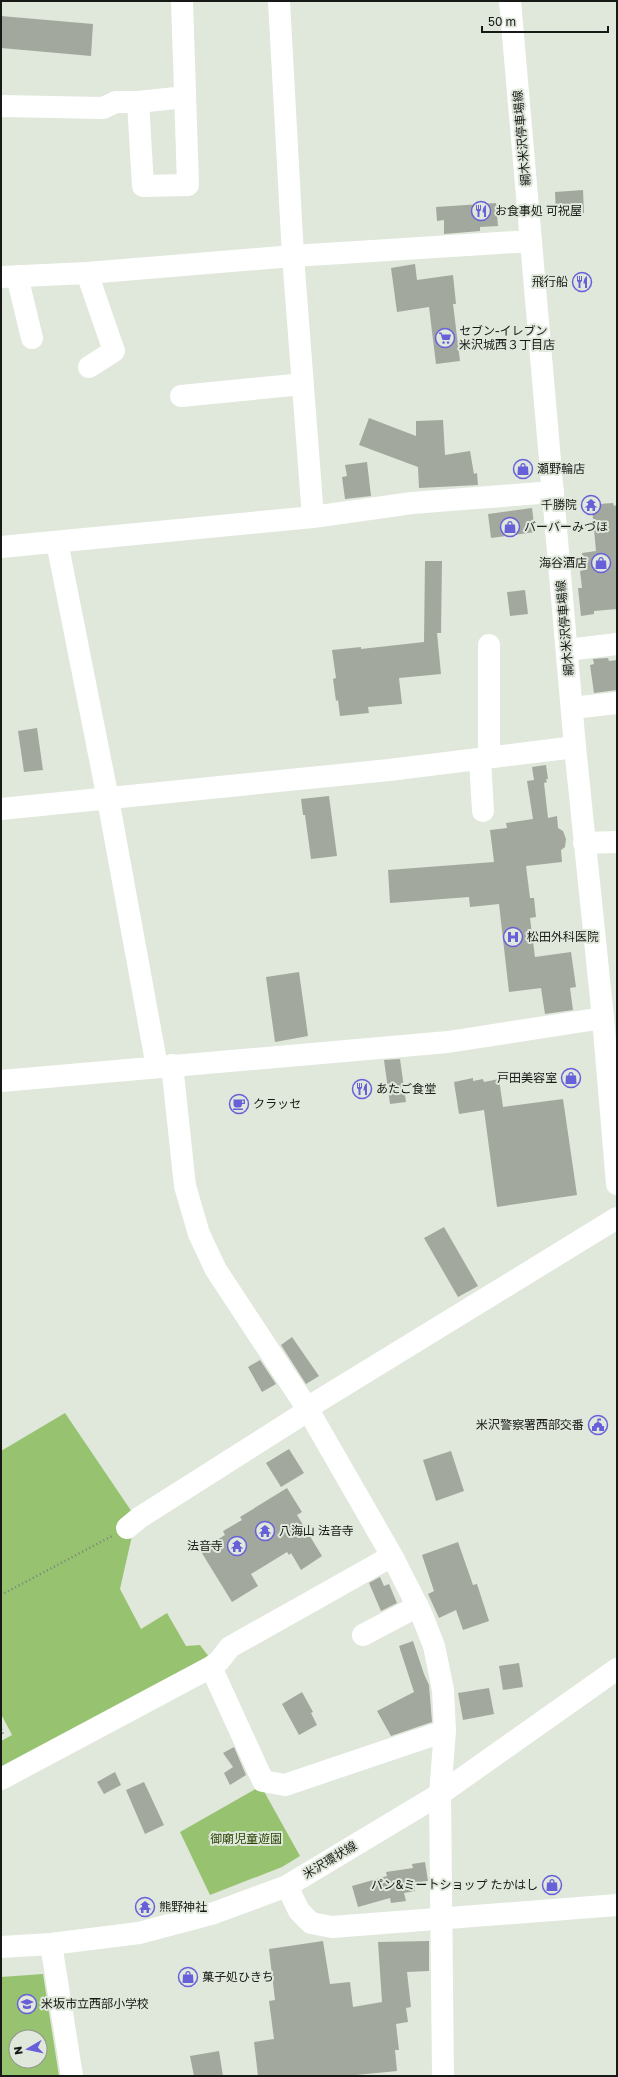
<svg xmlns="http://www.w3.org/2000/svg" width="618" height="2077" font-family="'Golos Text','Noto Sans JP',sans-serif">
	<style>
		.green { fill: #97c371; fill-rule: evenodd }
		.building { fill: #a2a89d }
		.lines { fill: none; stroke-linecap: round; stroke-linejoin: round }
		.path { stroke: #7b8078; stroke-width: 2.5; stroke-dasharray: 1 3; stroke-linecap: butt }
		.minor { stroke: #fff; stroke-width: 22 }
		.major { stroke: #fff; stroke-width: 22 }
		.labels { text-anchor: middle; stroke-width: 4; stroke-linejoin: round; paint-order: stroke }
		.street-label { font-size: 12px; fill: #161915; stroke: #e0e7db }
		.poi-label { font-size: 12px; fill: #161915; stroke: #e0e7db; text-anchor: start }
		.park-label { font-size: 12px; fill: #294604; stroke: #e0e7db }
	</style>
	<rect width="100%" height="100%" fill="#e0e7db"/>
	<path class="green" d="M 65,1413 L 136,1518 L 120,1589 L 141,1629 L 167,1613 L 186,1646 L 200,1645 L 212,1661 L 1,1775 L 1,1741 L 12,1735 L 1,1714 L 1,1451 Z
		M 261,1786 L 300,1856 L 282,1867 L 210,1895 L 180,1832 Z
		M 43,1974 L 59,2076 L 1,2076 L 1,1977 ZM 16,2037 L 40,2037 L 40,2061 L 16,2061 Z"/>
	<path class="building" d="M 1,16 L 93,24 L 91,56 L 1,48 Z
		M 583,190 L 584,213 L 556,215 L 555,192 Z
		M 496,203 L 498,226 L 480,227 L 480,231 L 444,234 L 444,220 L 437,221 L 436,207 Z
		M 415,264 L 417,280 L 453,275 L 456,304 L 453,304 L 460,361 L 436,364 L 429,307 L 397,312 L 391,268 Z
		M 369,418 L 416,436 L 416,421 L 443,420 L 445,455 L 470,451 L 474,474 L 477,473 L 478,485 L 419,488 L 418,467 L 359,445 Z
		M 367,462 L 371,496 L 345,499 L 342,477 L 347,476 L 345,465 Z
		M 613,503 L 614,506 L 617,505 L 617,609 L 594,611 L 594,614 L 581,616 L 578,588 L 582,588 L 580,571 L 584,570 L 582,553 L 596,551 L 592,508 L 600,507 L 599,504 Z
		M 532,508 L 535,532 L 491,538 L 488,514 Z
		M 425,561 L 442,561 L 441,633 L 437,633 L 441,674 L 399,678 L 402,704 L 368,707 L 369,713 L 340,716 L 338,700 L 336,701 L 333,679 L 336,678 L 332,650 L 361,647 L 361,649 L 424,642 Z
		M 525,590 L 528,614 L 510,616 L 507,592 Z
		M 608,658 L 609,661 L 617,660 L 617,690 L 594,693 L 590,665 L 594,664 L 593,659 Z
		M 37,728 L 43,770 L 24,772 L 18,731 Z
		M 546,765 L 548,779 L 546,779 L 547,782 L 544,783 L 548,818 L 557,816 L 558,828 L 563,831 L 566,839 L 565,847 L 561,850 L 562,862 L 526,866 L 530,898 L 534,898 L 536,917 L 530,918 L 535,957 L 571,952 L 576,987 L 570,988 L 573,1010 L 545,1014 L 541,988 L 509,992 L 499,904 L 470,907 L 469,897 L 390,903 L 388,870 L 494,862 L 490,830 L 507,828 L 506,823 L 533,819 L 527,781 L 534,780 L 532,767 Z
		M 329,796 L 337,856 L 311,859 L 305,815 L 303,815 L 301,799 Z
		M 299,972 L 308,1036 L 275,1042 L 266,977 Z
		M 400,1059 L 406,1102 L 390,1104 L 384,1060 Z
		M 473,1078 L 473,1081 L 483,1079 L 484,1082 L 499,1079 L 503,1107 L 563,1099 L 577,1195 L 497,1207 L 484,1110 L 459,1114 L 454,1082 Z
		M 444,1227 L 478,1286 L 458,1297 L 424,1238 Z
		M 292,1337 L 319,1376 L 306,1384 L 281,1345 Z
		M 260,1360 L 276,1384 L 262,1392 L 248,1367 Z
		M 289,1449 L 304,1473 L 281,1487 L 266,1463 Z
		M 451,1451 L 464,1491 L 436,1501 L 423,1460 Z
		M 287,1488 L 302,1512 L 297,1515 L 322,1556 L 301,1570 L 291,1553 L 289,1555 L 287,1552 L 251,1574 L 258,1586 L 232,1602 L 200,1550 L 225,1535 L 223,1531 L 242,1520 L 240,1517 Z
		M 458,1542 L 473,1585 L 477,1584 L 489,1621 L 463,1630 L 456,1610 L 439,1618 L 428,1594 L 434,1591 L 422,1555 Z
		M 380,1577 L 384,1586 L 389,1584 L 397,1603 L 381,1611 L 369,1583 Z
		M 413,1641 L 424,1674 L 429,1685 L 432,1722 L 391,1736 L 377,1711 L 414,1692 L 399,1646 Z
		M 519,1663 L 523,1687 L 503,1690 L 499,1666 Z
		M 489,1688 L 494,1714 L 463,1720 L 458,1693 Z
		M 302,1692 L 313,1712 L 311,1713 L 317,1725 L 299,1735 L 282,1704 Z
		M 234,1747 L 246,1775 L 230,1785 L 224,1773 L 233,1767 L 223,1753 Z
		M 115,1772 L 121,1785 L 104,1794 L 97,1782 Z
		M 144,1782 L 164,1825 L 145,1834 L 126,1790 Z
		M 425,1862 L 428,1881 L 414,1883 L 415,1891 L 404,1893 L 406,1901 L 391,1903 L 390,1898 L 358,1907 L 352,1886 L 387,1876 L 386,1872 L 413,1868 L 412,1864 Z
		M 323,1941 L 330,1984 L 350,1982 L 353,2007 L 382,2002 L 378,1942 L 429,1941 L 429,1971 L 407,1972 L 411,2007 L 406,2008 L 408,2022 L 396,2024 L 399,2050 L 395,2050 L 397,2071 L 346,2076 L 258,2076 L 254,2042 L 274,2039 L 269,2001 L 275,2000 L 269,1949 Z
		M 219,2051 L 223,2076 L 194,2076 L 190,2056 Z"/>
	<g class="lines">
		<path class="path" d="M 1,1595 L 112,1536
			M 1,1729 L 3,1734"/>
		<path class="minor" d="M 279,1 L 293,256 L 313,517
			M 138,102 L 143,186 L 188,185 L 182,1
			M 1,106 L 103,108 L 116,102 L 138,102 L 185,97
			M 87,273 L 114,351 L 89,367
			M 17,276 L 32,338
			M 1,277 L 87,273 L 293,256 L 531,241
			M 181,396 L 303,384
			M 57,542 L 108,799 L 157,1067
			M 1,547 L 313,517 L 412,503 L 553,492
			M 489,645 L 489,757
			M 567,650 L 617,644
			M 572,708 L 617,703
			M 480,759 L 483,811
			M 1,809 L 389,770 L 575,747
			M 584,843 L 617,842
			M 172,1065 L 185,1186 L 199,1234 L 216,1270 L 307,1408 L 392,1556 L 421,1613 L 434,1646 L 443,1690 L 445,1731 L 440,1794 L 443,2076
			M 1,1081 L 448,1042 L 603,1018
			M 127,1528 L 139,1518 L 298,1417 L 307,1408 L 617,1218
			M 363,1635 L 418,1606
			M 211,1667 L 219,1661 L 230,1647 L 392,1556
			M 1,1779 L 211,1667 L 263,1781 L 285,1785 L 445,1731
			M 287,1886 L 299,1911 L 311,1923 L 332,1927 L 617,1905
			M 51,1944 L 72,2076"/>
		<path class="major" d="M 510,1 L 575,747 L 603,1018 L 617,1184
			M 1,1947 L 51,1944 L 139,1933 L 214,1913 L 287,1886 L 440,1794 L 617,1669"/>
	</g>
	<defs>
		<symbol id="restaurant-ring" viewBox="-11 -11 22 22"><circle r="9.5" fill="#e0e7db" stroke="#6860d9" stroke-width="1.5"/><path d="M-5-6h1v4h1v-4h1v4h1v-4h1v5L-1.5 .5V6h-2V.5L-5-1ZM5-6V6H3V1.5H1.5Q1.5-4 5-6Z" fill="#6860d9"/></symbol>
		<symbol id="supermarket-ring" viewBox="-11 -11 22 22"><circle r="9.5" fill="#e0e7db" stroke="#6860d9" stroke-width="1.5"/><path d="M-6-5.5h2.5l.6 2H6L4.5 2H-2.5L-4.4-4H-6ZM-1.5 3.2a1.3 1.3 0 1 0 .1 0ZM3 3.2a1.3 1.3 0 1 0 .1 0Z" fill="#6860d9"/></symbol>
		<symbol id="shop-ring" viewBox="-11 -11 22 22"><circle r="9.5" fill="#e0e7db" stroke="#6860d9" stroke-width="1.5"/><path d="M-5-2.5h2.3a2.7 3.5 0 0 1 5.4 0H5L5.5 6h-11ZM-1.5-2.5h3a1.5 2.3 0 0 0-3 0Z" fill="#6860d9"/></symbol>
		<symbol id="temple-ring" viewBox="-11 -11 22 22"><circle r="9.5" fill="#e0e7db" stroke="#6860d9" stroke-width="1.5"/><path d="M0-6L5-2H3V0L6.5 2.5H4V6H1.5V3h-3V6H-4V2.5H-6.5L-3 0V-2H-5Z" fill="#6860d9"/></symbol>
		<symbol id="hospital-ring" viewBox="-11 -11 22 22"><circle r="9.5" fill="#e0e7db" stroke="#6860d9" stroke-width="1.5"/><path d="M-5-5h3v3.5h4V-5h3V5h-3V1.5h-4V5h-3Z" fill="#6860d9"/></symbol>
		<symbol id="cafe-ring" viewBox="-11 -11 22 22"><circle r="9.5" fill="#e0e7db" stroke="#6860d9" stroke-width="1.5"/><path d="M-5.5-4.5H6V0H3Q3 3.5 0 3.5H-2.5Q-5.5 3.5-5.5 0ZM3-3.2v2h1.7v-2ZM-6 4.5H4V6H-6Z" fill="#6860d9"/></symbol>
		<symbol id="civic-ring" viewBox="-11 -11 22 22"><circle r="9.5" fill="#e0e7db" stroke="#6860d9" stroke-width="1.5"/><path d="M-.6-6.5H3V-4.5H.6V-3L4-1V1h2V6H-6V1h2V-1L-.6-3ZM-1.2 2.5V6h2.4V2.5Z" fill="#6860d9"/></symbol>
		<symbol id="school-ring" viewBox="-11 -11 22 22"><circle r="9.5" fill="#e0e7db" stroke="#6860d9" stroke-width="1.5"/><path d="M0-5L7-2L0 1L-7-2ZM-4 1L0 2.5L4 1V4Q0 6-4 4Z" fill="#6860d9"/></symbol>
	</defs>
	<g fill-rule="evenodd">
		<use href="#restaurant-ring" x="470" y="200" width="22" height="22"/>
		<use href="#restaurant-ring" x="571" y="271" width="22" height="22"/>
		<use href="#supermarket-ring" x="434" y="327" width="22" height="22"/>
		<use href="#shop-ring" x="512" y="458" width="22" height="22"/>
		<use href="#temple-ring" x="580" y="494" width="22" height="22"/>
		<use href="#shop-ring" x="499" y="516" width="22" height="22"/>
		<use href="#shop-ring" x="590" y="552" width="22" height="22"/>
		<use href="#hospital-ring" x="502" y="926" width="22" height="22"/>
		<use href="#shop-ring" x="560" y="1067" width="22" height="22"/>
		<use href="#restaurant-ring" x="351" y="1078" width="22" height="22"/>
		<use href="#cafe-ring" x="228" y="1093" width="22" height="22"/>
		<use href="#civic-ring" x="587" y="1414" width="22" height="22"/>
		<use href="#temple-ring" x="254" y="1520" width="22" height="22"/>
		<use href="#temple-ring" x="226" y="1535" width="22" height="22"/>
		<use href="#shop-ring" x="541" y="1874" width="22" height="22"/>
		<use href="#temple-ring" x="134" y="1896" width="22" height="22"/>
		<use href="#shop-ring" x="177" y="1966" width="22" height="22"/>
		<use href="#school-ring" x="16" y="1993" width="22" height="22"/>
	</g>
	<g class="labels">
		<g class="street-label">
			<text transform="translate(522 138) rotate(-95)" y="4">綱木米沢停車場線</text>
			<text transform="translate(565 628) rotate(-95)" y="4">綱木米沢停車場線</text>
			<text transform="translate(330 1860) rotate(-31)" y="4">米沢環状線</text>
		</g>
		<g class="poi-label">
			<text x="495" y="215">お食事処 可祝屋</text>
			<text x="568" y="286" text-anchor="end">飛行船</text>
			<text x="459" y="335">セブン-イレブン<tspan x="459" dy="14">米沢城西３丁目店</tspan></text>
			<text x="537" y="473">瀬野輪店</text>
			<text x="577" y="509" text-anchor="end">千勝院</text>
			<text x="524" y="531">バーバーみづほ</text>
			<text x="587" y="567" text-anchor="end">海谷酒店</text>
			<text x="527" y="941">松田外科医院</text>
			<text x="557" y="1082" text-anchor="end">戸田美容室</text>
			<text x="376" y="1093">あたご食堂</text>
			<text x="253" y="1108">クラッセ</text>
			<text x="584" y="1429" text-anchor="end">米沢警察署西部交番</text>
			<text x="279" y="1535">八海山 法音寺</text>
			<text x="223" y="1550" text-anchor="end">法音寺</text>
			<text x="538" y="1889" text-anchor="end">パン&amp;ミートショップ たかはし</text>
			<text x="159" y="1911">熊野神社</text>
			<text x="202" y="1981">菓子処ひきち</text>
			<text x="41" y="2008">米坂市立西部小学校</text>
		</g>
		<g class="park-label">
			<text x="246" y="1843">御廟児童遊園</text>
		</g>
	</g>
	<rect width="618" height="2077" fill="none" stroke="#161915" stroke-width="4"/>
	<g transform="translate(28 2049) rotate(261)"><circle r="19" fill="#e0e7db" stroke="#8f958c"/>
	<path d="M0-3L7 15L0 10L-7 15Z" fill="#6860d9"/>
	<text y="-6" font-size="11" font-weight="bold" text-anchor="middle" fill="#161915">N</text>
	</g>
	<path d="M482 26v6h126v-6" fill="none" stroke="#161915" stroke-width="2"/>
	<text x="488" y="26" font-size="12" fill="#161915" stroke="#e0e7db" stroke-width="3" paint-order="stroke">50 m</text>
</svg>
